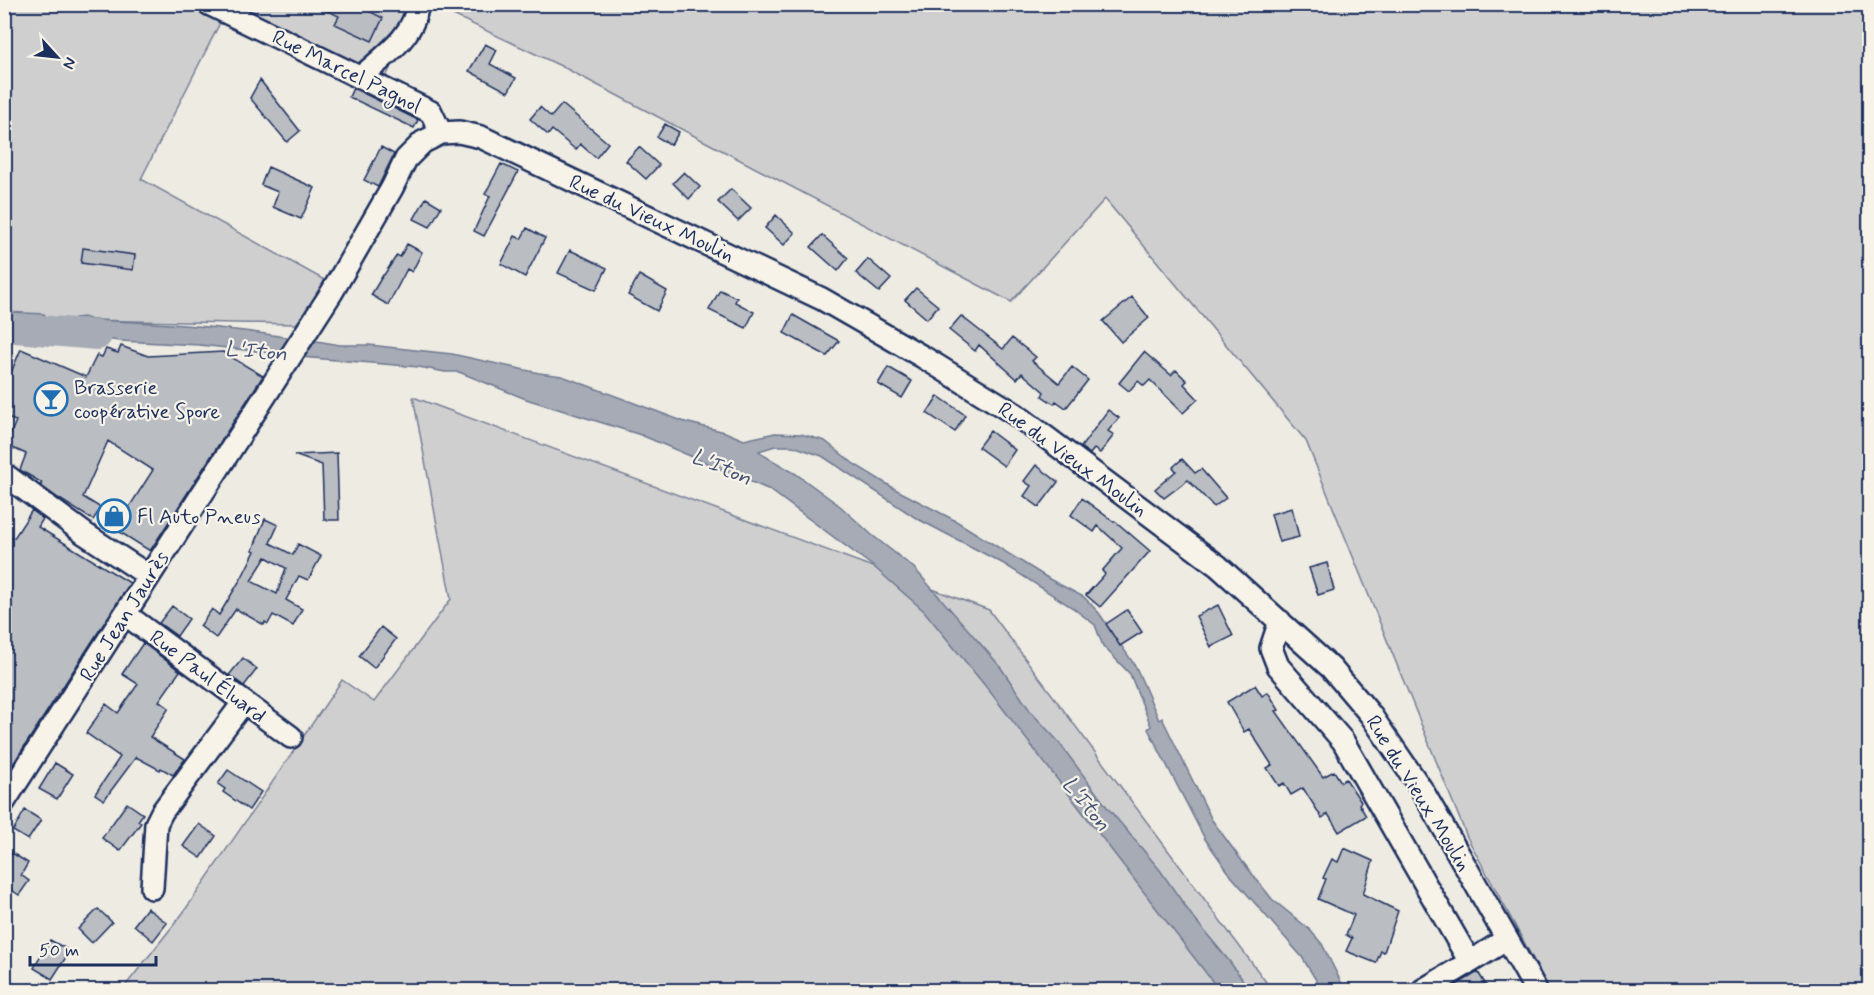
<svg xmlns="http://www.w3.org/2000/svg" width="1874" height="995" font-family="Mynerve,sans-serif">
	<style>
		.green { fill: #cfcfcf; stroke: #757f96; stroke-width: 1.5 }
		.water { fill: #a6abb5; stroke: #6e7992; stroke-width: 1.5 }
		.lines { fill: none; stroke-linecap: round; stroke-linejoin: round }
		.river { stroke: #a6abb5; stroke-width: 30 }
		.building { fill: #babdc2; stroke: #1b2f5e; stroke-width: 1.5; fill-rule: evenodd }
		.minor-casing { stroke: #1b2f5e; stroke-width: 26 }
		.minor { stroke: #f7f3e8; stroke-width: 21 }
		.labels { text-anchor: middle; stroke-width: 4.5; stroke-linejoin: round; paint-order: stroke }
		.street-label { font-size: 21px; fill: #1b2f5e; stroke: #f7f3e8 }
		.poi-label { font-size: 21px; fill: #1b2f5e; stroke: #f7f3e8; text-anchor: start }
		.water-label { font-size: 22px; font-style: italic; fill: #455478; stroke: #f7f3e8 }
	</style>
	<rect width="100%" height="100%" fill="#eeebe2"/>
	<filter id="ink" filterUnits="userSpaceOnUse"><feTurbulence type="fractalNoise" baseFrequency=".0167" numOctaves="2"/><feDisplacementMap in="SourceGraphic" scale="12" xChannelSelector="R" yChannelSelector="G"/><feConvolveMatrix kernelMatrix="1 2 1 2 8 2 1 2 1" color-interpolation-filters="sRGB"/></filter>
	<g filter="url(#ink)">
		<path class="green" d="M 5,5 L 229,5 L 141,179 L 328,282 L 296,324 L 28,319 L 5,314 Z
			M 237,5 L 419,5 L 386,77 Z
			M 432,5 L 1869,5 L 1869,990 L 1550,990 L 1467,837 L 1306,441 L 1105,199 L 1011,302 L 563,67 Z
			M 413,397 L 989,610 L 1272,990 L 122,990 L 183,913 L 342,680 L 374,702 L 451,599 Z"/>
		<path class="water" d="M 4,312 L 44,314 L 47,319 L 73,323 L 75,318 L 84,317 L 92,320 C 161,323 231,326 299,340 L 291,355 L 200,345 L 120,341 L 65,334 L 46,329 L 5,327 Z
			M 311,340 L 340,345 L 369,345 L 452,354 L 539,373 L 562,376 L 685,422 L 725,432 L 744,440 L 775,433 L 801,434 L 825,441 L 854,464 L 895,489 L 956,521 L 1051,580 L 1084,597 L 1099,613 L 1136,667 L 1159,720 L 1162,718 L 1212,820 L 1242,861 L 1272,899 L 1309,929 L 1322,944 L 1345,990 L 1322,990 L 1302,957 L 1232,877 L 1205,839 L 1148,729 L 1151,726 L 1130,674 L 1103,646 L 1095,625 L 1073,608 L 1004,564 L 916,518 L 822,456 L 793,446 L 775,446 L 759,451 L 765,456 L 796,474 L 840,506 L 872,535 L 914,568 L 999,665 L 1031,712 L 1057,740 L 1107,807 L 1160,870 L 1192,916 L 1230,962 L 1250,990 L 1219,990 L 991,693 L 924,611 L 874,567 L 770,490 L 641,435 L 526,399 L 459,372 L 445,372 L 419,367 L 301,357 Z"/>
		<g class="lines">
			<path class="river" d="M 4,327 L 97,335"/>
		</g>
		<path class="building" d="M 312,4 L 355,4 L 383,18 L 372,41 L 335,24 L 339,16 Z
			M 485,44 L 497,50 L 490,64 L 516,78 L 508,92 L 469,71 Z
			M 260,80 L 300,131 L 287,142 L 250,98 Z
			M 353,88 L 418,120 L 414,128 L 349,97 Z
			M 562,104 L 608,143 L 596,158 L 580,144 L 576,150 L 552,130 L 548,135 L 530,119 L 540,107 L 551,117 Z
			M 665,124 L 679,132 L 671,145 L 657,137 Z
			M 381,147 L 394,154 L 378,187 L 364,180 Z
			M 639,147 L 659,165 L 646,179 L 626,161 Z
			M 501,164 L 518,172 L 484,236 L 474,231 L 490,196 L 485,194 Z
			M 268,167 L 315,188 L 301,219 L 273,207 L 278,192 L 261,185 Z
			M 684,172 L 700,187 L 689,199 L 673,183 Z
			M 731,189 L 751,208 L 738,221 L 718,202 Z
			M 426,198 L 441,207 L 430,227 L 414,219 Z
			M 776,215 L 795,233 L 784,245 L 765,228 Z
			M 527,228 L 545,238 L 525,277 L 501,264 L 515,236 L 521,239 Z
			M 822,235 L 848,258 L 838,271 L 811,247 Z
			M 407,244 L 422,252 L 412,272 L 407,269 L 388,305 L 371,295 L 383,275 L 384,275 L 397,255 L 400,257 Z
			M 83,248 L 135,255 L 133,270 L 81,263 Z
			M 570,250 L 607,268 L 596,290 L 558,273 Z
			M 868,259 L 891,279 L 879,292 L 856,273 Z
			M 639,275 L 667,291 L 657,311 L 628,295 Z
			M 916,288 L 938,306 L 927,319 L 905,300 Z
			M 720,290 L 737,298 L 735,302 L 754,312 L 746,328 L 709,310 Z
			M 1132,297 L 1149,318 L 1121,342 L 1103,321 Z
			M 793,315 L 839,341 L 827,356 L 784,333 Z
			M 961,316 L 1003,349 L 1012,338 L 1036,357 L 1032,361 L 1059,383 L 1072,367 L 1088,380 L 1066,408 L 1056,401 L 1054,404 L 1042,396 L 1044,392 L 1022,373 L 1017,379 L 979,345 L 975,351 L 949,330 Z
			M 121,346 L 148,356 L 223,352 L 263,376 L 150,551 L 115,529 L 153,470 L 108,441 L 83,497 L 101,508 L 93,520 L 58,498 L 40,485 L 42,483 L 20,470 L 26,454 L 6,445 L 16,421 L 4,417 L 4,389 L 21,349 L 86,377 L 97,355 L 102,357 L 106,349 L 118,353 Z
			M 1144,352 L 1171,375 L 1176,370 L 1187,381 L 1184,384 L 1198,399 L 1183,413 L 1150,380 L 1144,386 L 1138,381 L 1129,391 L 1119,383 Z
			M 888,367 L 912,381 L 902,398 L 878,384 Z
			M 938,396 L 965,415 L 955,432 L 927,413 Z
			M 1108,410 L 1119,418 L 1108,431 L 1114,435 L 1100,453 L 1094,449 L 1090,454 L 1081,447 Z
			M 990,431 L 1015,450 L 1004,466 L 978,447 Z
			M 337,453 L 339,520 L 324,520 L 322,465 L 294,455 Z
			M 1182,459 L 1195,473 L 1201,469 L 1226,498 L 1214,507 L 1188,480 L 1164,498 L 1155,489 L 1176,471 L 1173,467 Z
			M 1036,465 L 1058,482 L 1039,507 L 1024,496 L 1031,486 L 1024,481 Z
			M 1082,498 L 1114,522 L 1115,521 L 1150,551 L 1100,607 L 1086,595 L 1105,574 L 1102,571 L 1122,548 L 1098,526 L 1094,532 L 1071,515 Z
			M 1292,508 L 1299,537 L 1279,542 L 1271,514 Z
			M 32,510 L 43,519 L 38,527 L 130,583 L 4,778 L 4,533 L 14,538 Z
			M 265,519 L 278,525 L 270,543 L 293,555 L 298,544 L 321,556 L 308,580 L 299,576 L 286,600 L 302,609 L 293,626 L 273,615 L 268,624 L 265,622 L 264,625 L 236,609 L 216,638 L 200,626 L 212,609 L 219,615 L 242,577 L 255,551 L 253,550 L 258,536 ZM 266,557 L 286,568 L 277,594 L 251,581 Z
			M 1327,563 L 1334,590 L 1318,595 L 1309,568 Z
			M 1218,605 L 1233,636 L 1211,647 L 1196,616 Z
			M 172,606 L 189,619 L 177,636 L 159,623 Z
			M 1127,610 L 1142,632 L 1120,646 L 1106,624 Z
			M 381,627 L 396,639 L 374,668 L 359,656 Z
			M 143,643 L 180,671 L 159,701 L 169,708 L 150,737 L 185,759 L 173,775 L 161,768 L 160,770 L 136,757 L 104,800 L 95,794 L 120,757 L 86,733 L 106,704 L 118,713 L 138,684 L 122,674 Z
			M 243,658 L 257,669 L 244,686 L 229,675 Z
			M 1255,685 L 1262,696 L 1268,692 L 1279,710 L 1276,711 L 1323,777 L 1334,771 L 1341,782 L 1346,779 L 1361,802 L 1359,804 L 1366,816 L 1339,832 L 1328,814 L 1322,818 L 1303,788 L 1291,795 L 1284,783 L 1279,786 L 1267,768 L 1272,765 L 1249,729 L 1244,732 L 1227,702 Z
			M 55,763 L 73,774 L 57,799 L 39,789 Z
			M 228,770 L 261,792 L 249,810 L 223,792 L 225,789 L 218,784 Z
			M 127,803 L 143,814 L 138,821 L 141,823 L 120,851 L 102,838 Z
			M 25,810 L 41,820 L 28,840 L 13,831 Z
			M 199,824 L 216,836 L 201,858 L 183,846 Z
			M 1344,848 L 1373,861 L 1363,894 L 1398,911 L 1384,952 L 1381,951 L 1376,963 L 1346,951 L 1352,938 L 1346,935 L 1354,915 L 1318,899 L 1326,879 L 1323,878 L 1332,859 L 1338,862 Z
			M 12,853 L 28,863 L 21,875 L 29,881 L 19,895 L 4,885 L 4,864 Z
			M 147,908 L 167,923 L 153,941 L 134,925 Z
			M 98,909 L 112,922 L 92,943 L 78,929 Z
			M 50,940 L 70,951 L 52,979 L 34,968 Z
			M 1478,972 L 1489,990 L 1448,990 Z"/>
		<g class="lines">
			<defs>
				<path id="minor" d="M 209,4 L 431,112 L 441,133
					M 360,78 C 380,59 417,35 417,4
					M 4,474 L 85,534 L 149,576
					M 125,614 L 291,737
					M 1280,621 L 1271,648 L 1278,666 L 1343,741 L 1470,962 L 1507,939
					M 4,802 L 332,292 L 392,188 L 406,159 L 423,142 L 441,133 L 459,132 L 481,137 L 822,299 L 923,357 L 1015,414 L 1218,566 L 1331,668 L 1370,714 L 1422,790 L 1536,990
					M 152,888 L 156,824 L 162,812 L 243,703
					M 1423,990 L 1470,962"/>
			</defs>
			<use href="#minor" class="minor-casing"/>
			<use href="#minor" class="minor"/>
		</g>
	</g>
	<defs>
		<symbol id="bar-ring" viewBox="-11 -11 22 22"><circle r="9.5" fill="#f7f3e8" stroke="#1f6fb2" stroke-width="1.5"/><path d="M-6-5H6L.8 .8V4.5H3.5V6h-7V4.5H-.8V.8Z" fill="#1f6fb2"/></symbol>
		<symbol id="shop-ring" viewBox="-11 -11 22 22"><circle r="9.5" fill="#f7f3e8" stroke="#1f6fb2" stroke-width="1.5"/><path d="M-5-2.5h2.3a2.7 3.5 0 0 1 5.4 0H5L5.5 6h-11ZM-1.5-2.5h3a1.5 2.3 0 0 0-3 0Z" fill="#1f6fb2"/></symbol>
	</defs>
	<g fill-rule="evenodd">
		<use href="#bar-ring" x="32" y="380" width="38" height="38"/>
		<use href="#shop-ring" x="95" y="497" width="38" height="38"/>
	</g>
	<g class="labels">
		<g class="street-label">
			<text transform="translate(347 71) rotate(26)" y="7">Rue Marcel Pagnol</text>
			<text transform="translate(652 218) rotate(25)" y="7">Rue du Vieux Moulin</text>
			<text transform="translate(1073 459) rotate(36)" y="7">Rue du Vieux Moulin</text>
			<text transform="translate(124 616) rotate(-58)" y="7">Rue Jean Jaurès</text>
			<text transform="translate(208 676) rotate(37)" y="7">Rue Paul Éluard</text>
			<text transform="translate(1419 793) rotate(58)" y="7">Rue du Vieux Moulin</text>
		</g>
		<g class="poi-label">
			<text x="74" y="394">Brasserie<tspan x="74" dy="24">coopérative Spore</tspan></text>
			<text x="137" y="523">Fl Auto Pneus</text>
		</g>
		<g class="water-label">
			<text transform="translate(256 350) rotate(5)" y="8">L'Iton</text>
			<text transform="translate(722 466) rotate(23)" y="8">L'Iton</text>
			<text transform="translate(1087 803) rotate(51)" y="8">L'Iton</text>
		</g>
	</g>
	<rect width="1874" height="995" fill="none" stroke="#f7f3e8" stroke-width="24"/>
	<rect x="12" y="12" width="1850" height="971" fill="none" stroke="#1b2f5e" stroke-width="2" filter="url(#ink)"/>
	<g transform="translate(57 57) rotate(117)" stroke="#f7f3e8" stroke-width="4.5" paint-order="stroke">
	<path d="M0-4.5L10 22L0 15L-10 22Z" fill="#1b2f5e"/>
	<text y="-9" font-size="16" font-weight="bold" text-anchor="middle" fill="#1b2f5e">N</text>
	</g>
	<path d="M30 956v9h126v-9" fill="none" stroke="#1b2f5e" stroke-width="3"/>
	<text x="39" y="956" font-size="18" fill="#1b2f5e" stroke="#f7f3e8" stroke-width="4.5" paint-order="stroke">50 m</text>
</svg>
